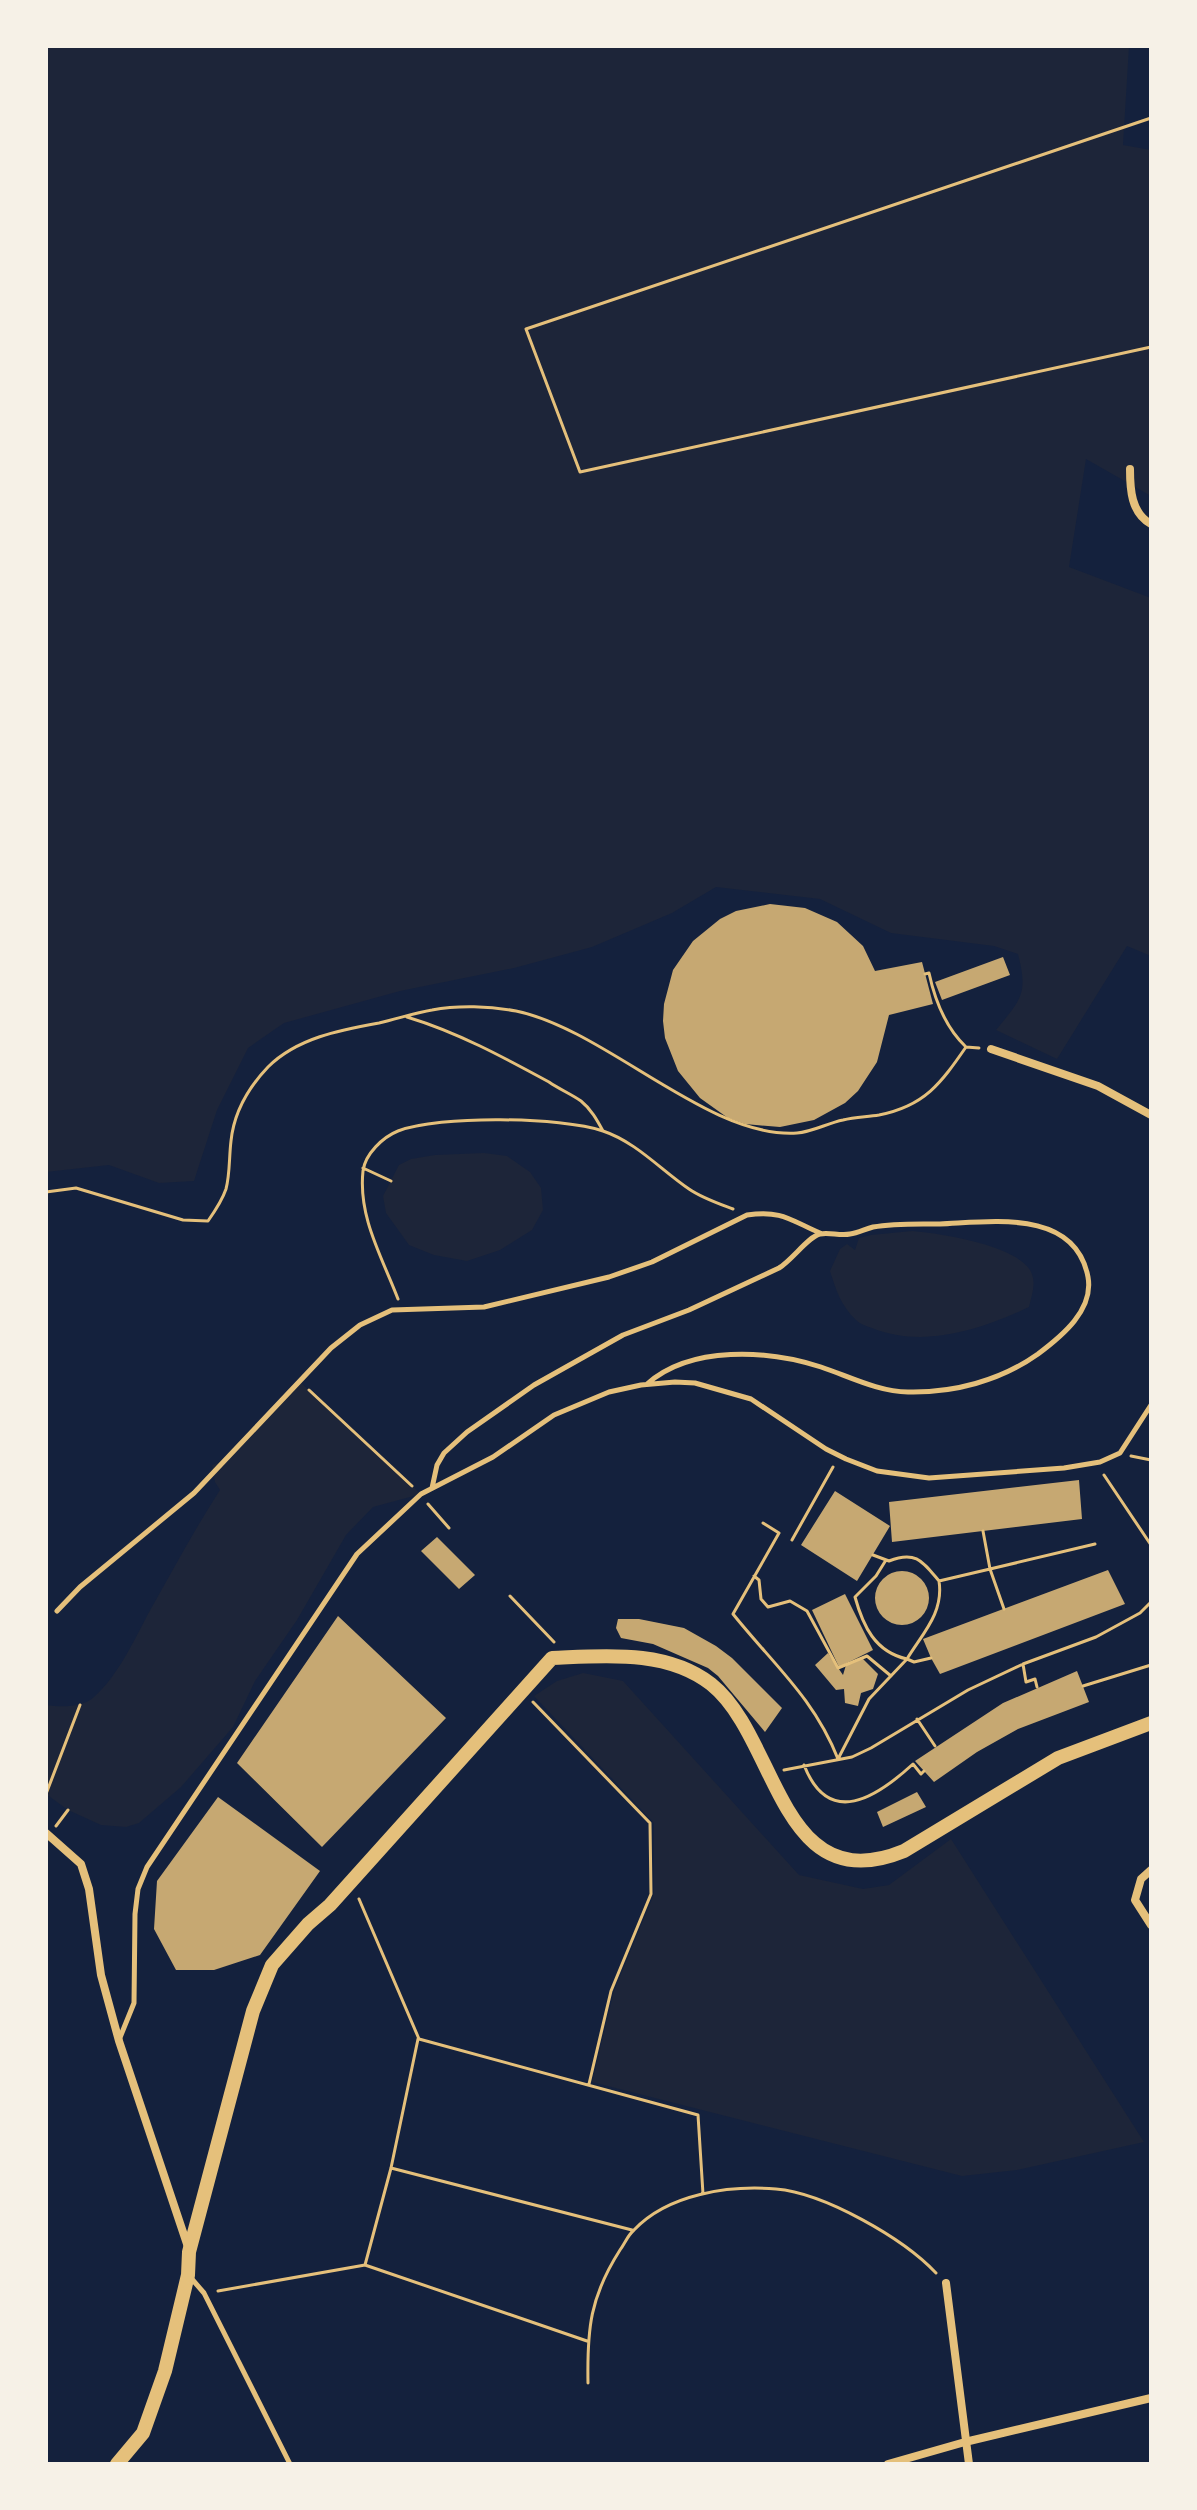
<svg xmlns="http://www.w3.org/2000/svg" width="1197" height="2510" font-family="Georgia,serif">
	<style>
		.green { fill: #1d2539 }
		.building { fill: #c6a872 }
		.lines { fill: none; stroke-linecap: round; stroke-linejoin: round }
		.path { stroke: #e5c07b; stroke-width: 3 }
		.service { stroke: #e5c07b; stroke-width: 5 }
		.minor { stroke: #e5c07b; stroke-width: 8 }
		.tertiary { stroke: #e5c07b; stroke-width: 14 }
	</style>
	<rect width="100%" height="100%" fill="#14213d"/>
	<path class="green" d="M 46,46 L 1129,46 L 1123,145 L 1151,150 L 1151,496 L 1086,459 L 1069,567 L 1151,598 L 1151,956 L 1127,946 L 1057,1059 L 996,1030 C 1022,998 1028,994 1018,954 L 994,946 L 891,933 L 820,899 L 716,887 L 672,913 L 592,947 L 514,968 L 400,991 L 284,1023 L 248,1048 L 217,1110 L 194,1181 L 159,1183 L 109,1165 L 46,1172 Z
		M 484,1153 L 507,1156 L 530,1172 L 541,1188 L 543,1210 L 532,1230 L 500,1250 L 467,1261 L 434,1255 L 409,1245 L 386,1213 L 383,1196 L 399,1165 L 411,1159 L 435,1155 Z
		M 912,1231 C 939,1233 1015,1245 1030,1270 C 1037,1282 1032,1294 1029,1307 C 982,1329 924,1349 872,1328 C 866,1326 860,1324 856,1320 C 841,1306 836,1290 830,1271 L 840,1249 L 847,1244 L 855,1250 L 859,1238 L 871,1235 Z
		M 300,1382 L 421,1494 L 373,1507 L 346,1535 L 297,1620 L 255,1681 L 233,1727 L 181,1787 L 139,1823 L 126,1827 L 101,1825 L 68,1810 L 46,1794 L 46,1705 C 61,1707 82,1708 94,1697 C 117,1677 134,1641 148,1614 C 172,1572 194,1530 220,1490 L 215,1482 L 212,1465 L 229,1459 Z
		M 583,1673 L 623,1681 L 799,1875 L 863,1889 L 889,1885 L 951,1839 L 1144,2142 L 1017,2170 L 962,2176 L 592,2082 L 614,1991 L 654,1894 L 654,1823 L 534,1696 L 557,1681 Z"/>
	<path class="building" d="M 770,904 L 805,908 L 837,922 L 863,946 L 875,971 L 922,962 L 933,1004 L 889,1015 L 877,1062 L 858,1091 L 845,1103 L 814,1120 L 780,1127 L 745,1124 L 728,1118 L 700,1098 L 678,1071 L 665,1038 L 663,1021 L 664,1004 L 673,970 L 693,941 L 720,919 L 736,911 Z
		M 1003,957 L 1010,975 L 942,1000 L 935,982 Z
		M 1079,1480 L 1082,1519 L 892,1542 L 889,1502 Z
		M 835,1491 L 890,1526 L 857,1581 L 801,1545 Z
		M 437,1537 L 475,1575 L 459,1589 L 421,1551 Z
		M 1108,1570 L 1125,1604 L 940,1674 L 931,1658 L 923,1639 Z
		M875 1598a27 27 0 1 1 54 0a27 27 0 1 1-54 0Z
		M 845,1594 L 873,1650 L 839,1667 L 812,1610 Z
		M 338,1616 L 446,1718 L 322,1847 L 237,1763 Z
		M 618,1619 L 639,1619 L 684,1628 L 716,1646 L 732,1658 L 782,1708 L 765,1732 L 718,1676 L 708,1668 L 653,1644 L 621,1638 L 616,1628 Z
		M 828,1653 L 843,1675 L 846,1665 L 862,1658 L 878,1674 L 873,1689 L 861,1693 L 858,1706 L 845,1703 L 844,1689 L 836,1690 L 815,1665 Z
		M 1077,1671 L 1089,1702 L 1018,1729 L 977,1752 L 934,1782 L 915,1761 L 1003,1703 Z
		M 917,1792 L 926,1807 L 883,1827 L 877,1812 Z
		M 218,1797 L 320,1871 L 260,1955 L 214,1970 L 176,1970 L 154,1929 L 157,1881 Z"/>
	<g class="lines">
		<path class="path" d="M 1151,118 L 526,329 L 580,472 L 1151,347
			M 925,974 L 929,973 C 935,1001 945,1027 966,1047
			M 407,1017 C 457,1032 503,1057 549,1082 C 559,1089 571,1094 581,1101 C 591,1109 597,1120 603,1131
			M 363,1168 L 391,1181
			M 46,1192 L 76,1188 L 183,1220 L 208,1221 C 215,1211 222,1201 226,1189 C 230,1174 229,1157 231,1141 C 234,1112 248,1088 268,1067 C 297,1038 340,1030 379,1023 C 397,1019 414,1013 432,1010 C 458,1005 490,1006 516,1011 C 607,1030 708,1139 797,1133 C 812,1132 828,1123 843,1120 C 855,1117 867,1117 879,1115 C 925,1106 941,1083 966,1047 L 979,1048
			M 398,1299 C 382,1257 358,1217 363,1171 C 365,1154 383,1137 398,1131 C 439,1115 561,1117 603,1131 C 636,1142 661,1170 689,1189 C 702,1198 717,1203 733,1209
			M 309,1390 L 412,1486
			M 1131,1456 L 1151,1460
			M 1104,1475 L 1151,1545
			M 428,1504 L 449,1528
			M 763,1523 L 779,1533 L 733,1614 C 773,1664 814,1698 838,1759
			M 983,1531 L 990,1569 L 1095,1544
			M 792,1540 L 833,1467
			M 873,1555 L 889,1561 C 916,1550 923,1562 939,1581 L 990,1569 L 1004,1609
			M 886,1560 L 876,1576 L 855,1597 C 863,1626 875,1652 907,1659
			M 754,1576 L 759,1580 L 761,1599 L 768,1607 L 790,1601 L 807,1611 L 838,1668 L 867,1656 L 891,1676
			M 510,1596 L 554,1642
			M 931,1658 L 914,1662 L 907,1659 C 922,1634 944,1613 939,1581
			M 1023,1664 L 1026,1682 L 1035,1679 L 1037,1687
			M 1083,1686 L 1151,1665
			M 533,1702 L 650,1823 L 651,1894 L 611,1991 L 589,2084
			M 917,1719 L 935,1746
			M 838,1759 L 869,1699 L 907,1659
			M 804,1765 C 829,1829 877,1797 913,1764 L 921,1774 L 924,1771
			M 784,1770 L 852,1757 L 871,1748 L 968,1690 L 1023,1664 L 1096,1637 L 1140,1613 L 1151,1602
			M 46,1794 L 80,1705
			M 56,1826 L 68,1810
			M 359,1899 L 419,2039
			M 419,2039 L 698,2115 L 703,2194
			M 391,2168 L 632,2230
			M 365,2265 L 391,2168 L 418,2039
			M 218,2291 L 365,2265 L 587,2341
			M 588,2383 C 587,2329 590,2297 620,2250 C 625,2243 628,2235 634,2230 C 668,2194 729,2185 776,2189 C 824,2193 903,2238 936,2273"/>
		<path class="service" d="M 432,1488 L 437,1465 L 444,1453 L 467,1432 L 534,1385 L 623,1335 L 689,1310 L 779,1268 C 792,1260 809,1236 820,1234 C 829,1232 840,1236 850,1234 C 858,1233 865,1229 873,1227 C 895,1223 918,1224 940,1224 C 990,1222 1075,1208 1088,1277 C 1094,1310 1062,1336 1038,1354 C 1000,1381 953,1393 908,1392 C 879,1392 848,1376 821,1367 C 768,1350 691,1345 647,1384
			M 57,1611 L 80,1587 L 194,1493 L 331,1348 L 360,1325 L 392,1310 L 484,1307 L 609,1277 L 652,1262 L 747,1215 C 782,1210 790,1220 820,1233
			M 119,2040 L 134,2003 L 135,1914 L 138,1889 L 147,1867 L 357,1554 L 421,1494 L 493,1457 L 554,1415 L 609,1392 L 641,1385 L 675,1382 L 695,1383 L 751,1399 L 826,1449 L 846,1459 L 877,1471 L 929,1478 L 1064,1468 L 1100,1462 L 1120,1453 L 1151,1405
			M 191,2278 L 204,2293 L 290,2464"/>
		<path class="minor" d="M 1130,469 C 1130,489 1131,513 1151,524
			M 991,1049 L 1098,1086 L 1151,1115
			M 46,1833 L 81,1864 L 89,1889 L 101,1975 L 119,2041 L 188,2247
			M 1151,1870 L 1141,1879 L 1135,1900 L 1151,1925
			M 946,2283 L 969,2464
			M 888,2464 L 965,2442 L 1151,2398"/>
		<path class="tertiary" d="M 117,2464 L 143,2433 L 165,2371 L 188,2275 L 189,2252 L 253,2011 L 272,1965 L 308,1924 L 330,1905 L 552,1658 C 604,1656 666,1649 711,1684 C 779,1738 779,1902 904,1851 L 1058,1758 L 1151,1723"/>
	</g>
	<rect width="1197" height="2510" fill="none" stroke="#f6f1e7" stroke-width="96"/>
</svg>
